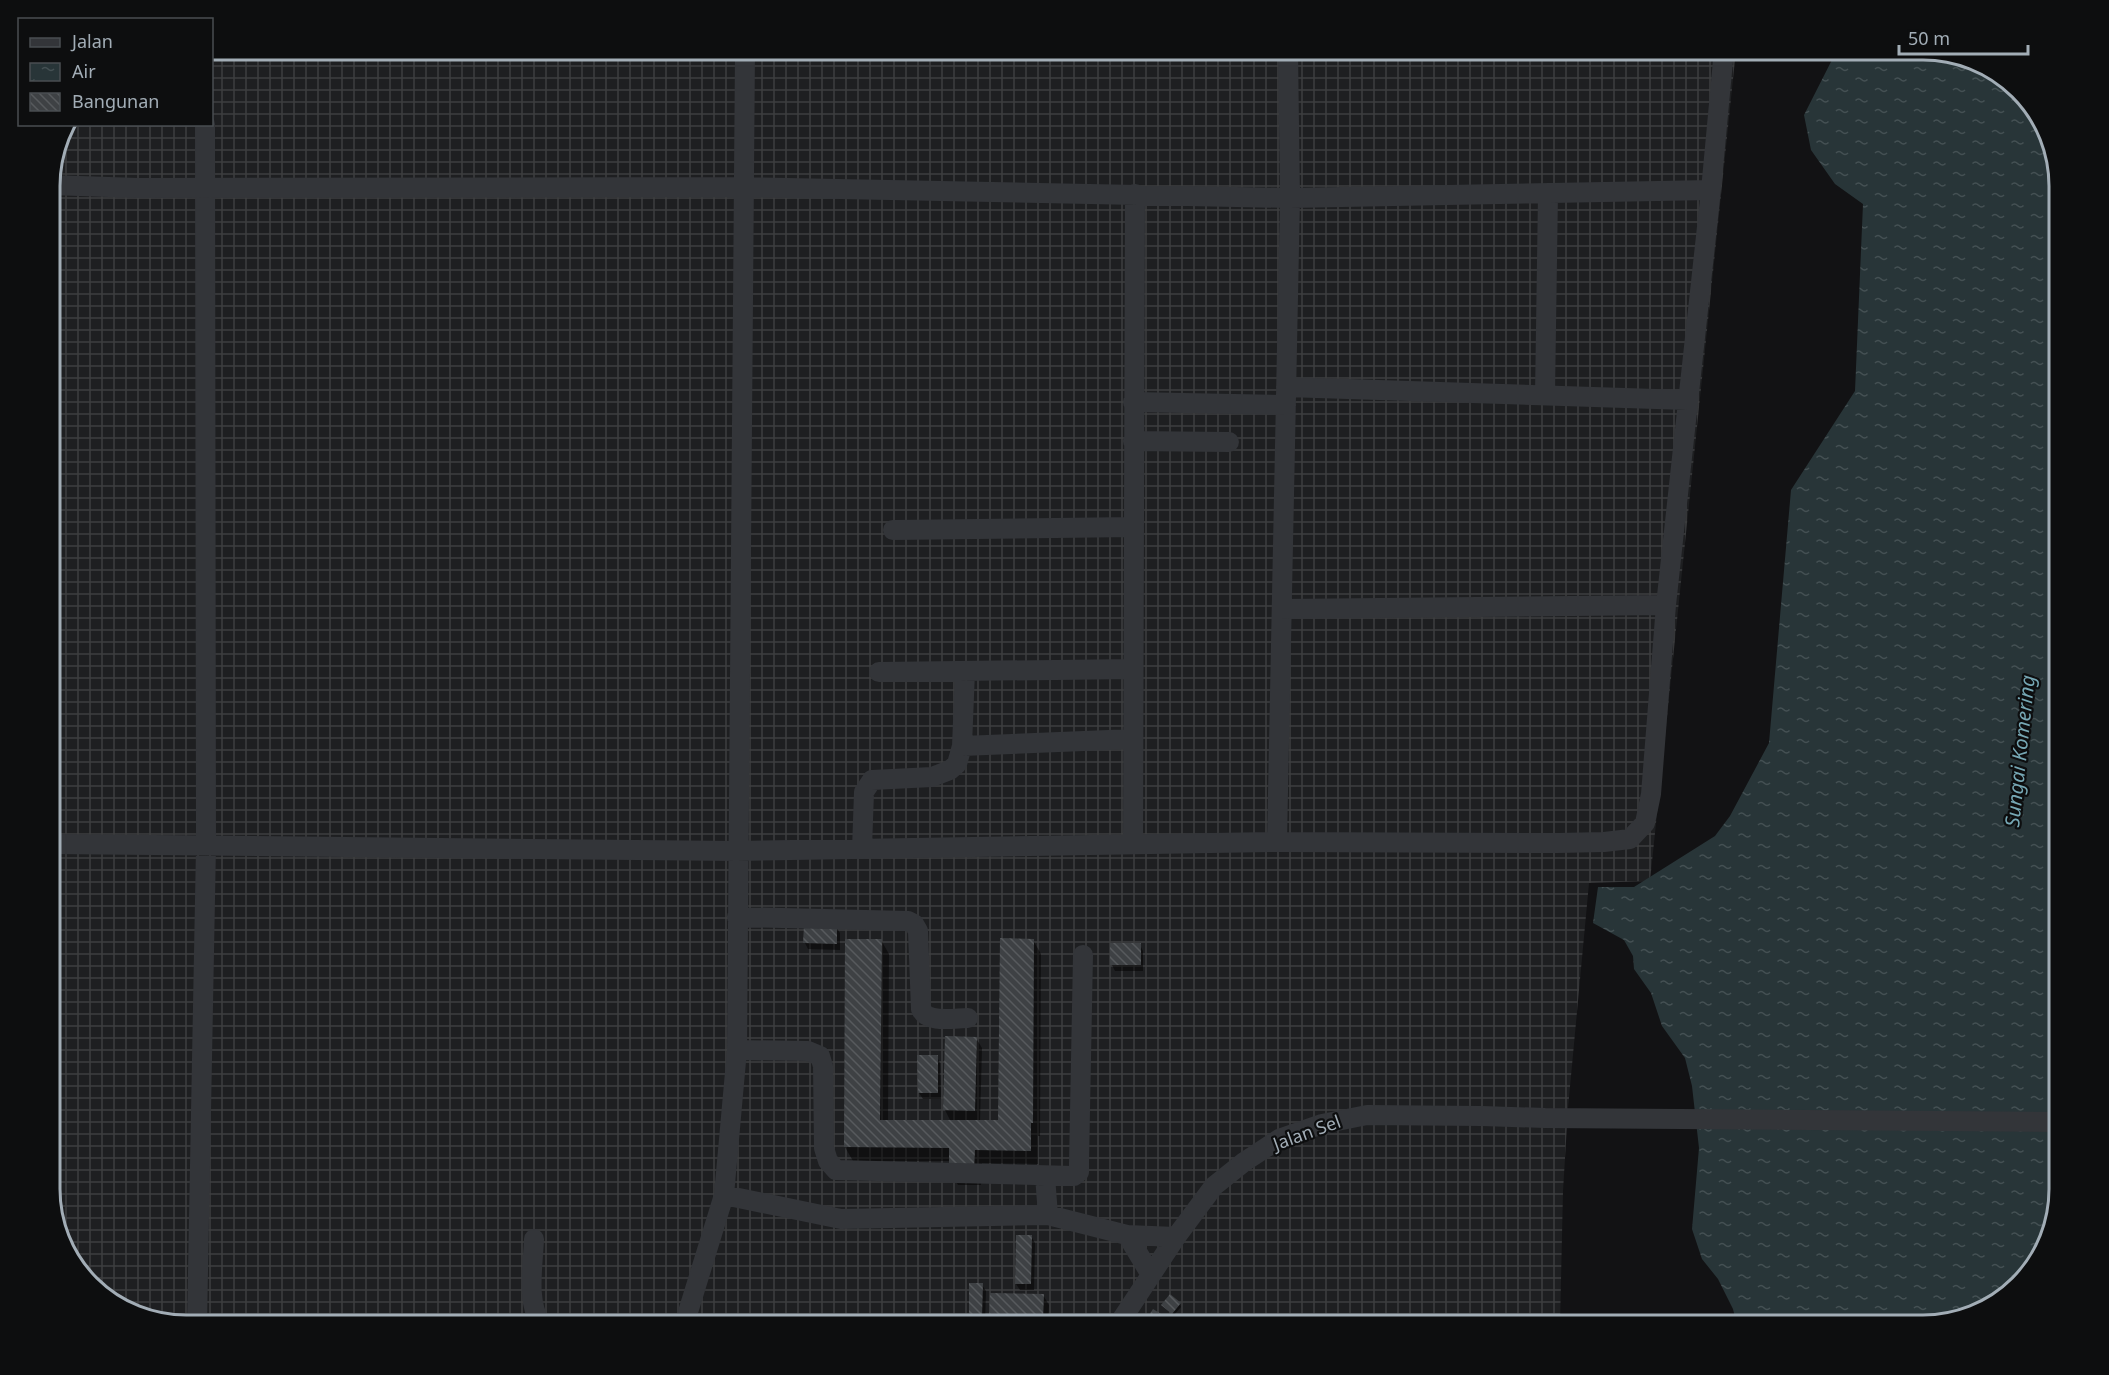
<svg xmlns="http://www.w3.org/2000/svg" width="2109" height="1375" font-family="'Noto Sans',sans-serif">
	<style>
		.industrial { fill: url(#industrial-grid) }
		.water { fill: url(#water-ripples) }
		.shadow { fill: #0007 }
		.building { fill: url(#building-back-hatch) }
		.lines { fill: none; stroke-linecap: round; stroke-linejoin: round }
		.minor { stroke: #333539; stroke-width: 20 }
		.labels { text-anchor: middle; stroke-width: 4.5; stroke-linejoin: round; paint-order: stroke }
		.street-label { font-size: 18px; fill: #a2adb6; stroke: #0d0e0f }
		.water-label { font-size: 20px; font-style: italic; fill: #76a7b4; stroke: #0d0e0f }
		.rim { fill: none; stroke: #a2adb6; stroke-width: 3 }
	</style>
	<defs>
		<pattern id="industrial-grid" width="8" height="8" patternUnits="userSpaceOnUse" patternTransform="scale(1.5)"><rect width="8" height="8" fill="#1e1f21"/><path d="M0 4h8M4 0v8" fill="none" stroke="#3c3d3f"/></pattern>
		<pattern id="water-ripples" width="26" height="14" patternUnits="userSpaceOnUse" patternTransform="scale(1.5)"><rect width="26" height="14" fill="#283538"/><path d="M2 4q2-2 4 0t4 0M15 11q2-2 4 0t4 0" fill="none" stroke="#445053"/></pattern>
		<pattern id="building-back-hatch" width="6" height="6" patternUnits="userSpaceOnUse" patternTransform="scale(1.5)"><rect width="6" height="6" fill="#3e4144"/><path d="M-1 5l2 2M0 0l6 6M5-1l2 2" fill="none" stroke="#575a5d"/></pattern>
	</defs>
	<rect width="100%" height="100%" fill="#121214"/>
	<path class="industrial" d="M 212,50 L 1736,50 L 1650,881 L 1589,883 L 1568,1108 L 1563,1191 L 1560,1325 L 186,1325 L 110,1303 L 68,1258 L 50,1198 L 50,177 L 60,133 L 66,125 L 212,124 Z"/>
	<path class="water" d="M 1837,50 L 1923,50 L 1999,72 L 2041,118 L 2059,185 L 2059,1190 L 2037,1265 L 1991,1307 L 1924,1325 L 1737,1325 L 1733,1309 L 1718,1279 L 1702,1259 L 1692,1229 L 1699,1148 L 1692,1086 L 1685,1058 L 1662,1026 L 1651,993 L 1634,969 L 1633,956 L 1624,940 L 1593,923 L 1598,887 L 1634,887 L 1715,836 L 1730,816 L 1769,743 L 1791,490 L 1855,391 L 1863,204 L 1835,184 L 1811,150 L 1804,115 Z"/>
	<path class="shadow" d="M 836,927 L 840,933 L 840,950 L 808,949 L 805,943 Z
		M 881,940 L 889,954 L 888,1121 L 951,1122 L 945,1110 L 976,1038 L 982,1048 L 980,1122 L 1000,1122 L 1033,940 L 1041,954 L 1040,1136 L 1038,1136 L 1038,1164 L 982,1163 L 981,1185 L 958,1185 L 950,1171 L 950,1161 L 853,1161 L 845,1147 Z
		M 1140,945 L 1143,951 L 1143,971 L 1115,971 L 1112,965 Z
		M 919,1057 L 937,1057 L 940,1063 L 941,1099 L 923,1099 L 919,1093 Z
		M 1031,1236 L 1035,1243 L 1034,1290 L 1020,1290 L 1016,1284 Z
		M 982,1285 L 986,1291 L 985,1324 L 974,1324 L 970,1317 Z
		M 1043,1295 L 1049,1305 L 1048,1325 L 994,1325 L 991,1320 Z
		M 1180,1304 L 1181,1307 L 1174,1315 L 1165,1307 Z
		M 1168,1320 L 1169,1323 L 1168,1325 L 1147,1325 L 1146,1323 Z"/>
	<path class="building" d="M 804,925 L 837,925 L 837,944 L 803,943 Z
		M 1000,938 L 1034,939 L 1033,1123 L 1031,1123 L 1031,1151 L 975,1150 L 974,1171 L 949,1171 L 949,1148 L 844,1147 L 845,939 L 882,939 L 880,1120 L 998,1120 Z
		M 1110,943 L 1141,943 L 1141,965 L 1110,965 Z
		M 945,1036 L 977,1037 L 975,1111 L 943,1110 Z
		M 917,1055 L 938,1055 L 938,1093 L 918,1093 Z
		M 1016,1235 L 1032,1235 L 1031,1284 L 1015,1284 Z
		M 969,1283 L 983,1283 L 982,1318 L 969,1318 Z
		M 990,1293 L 1044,1294 L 1043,1321 L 989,1320 Z
		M 1170,1294 L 1181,1303 L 1172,1314 L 1161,1305 Z
		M 1153,1309 L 1169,1319 L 1165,1325 L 1148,1325 L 1144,1323 Z"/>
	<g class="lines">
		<path class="minor" d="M 50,185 L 138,188 L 743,187 L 1290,198 L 1711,190
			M 1286,387 L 1687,400
			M 1545,395 L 1548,193
			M 1133,402 L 1286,405
			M 1133,441 L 1229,442
			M 893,530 L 1133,527
			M 1282,609 L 1666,605
			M 879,672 L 1133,669
			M 962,746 L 1133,739
			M 1277,842 L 1290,198 L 1288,50
			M 1133,843 L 1135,194
			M 50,844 L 737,851 L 1277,842 L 1558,843 L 1604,842 L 1630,839 L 1645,823 L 1651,794 L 1666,605 L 1711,190 L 1724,50
			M 862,849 L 864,792 L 872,780 L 932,777 L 950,770 L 957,764 L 962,746 L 965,671
			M 737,917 L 908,921 L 914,924 L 918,931 L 921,1009 C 927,1024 955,1018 968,1018
			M 737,1050 L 808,1051 L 820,1056 L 823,1066 L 824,1148 L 828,1161 L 836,1170 L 1074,1176 L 1079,1172 L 1079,1163 L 1083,955
			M 1045,1176 L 1048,1215
			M 724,1195 L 841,1219 L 1048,1215 L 1127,1235 L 1176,1237
			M 1127,1235 L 1151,1275
			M 534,1239 C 533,1267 526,1300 541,1325 L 545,1325
			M 197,1325 L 206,846 L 205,124
			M 684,1325 L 724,1195 L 737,1050 L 745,50
			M 1118,1325 L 1176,1237 L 1214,1186 L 1244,1162 L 1279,1139 L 1322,1124 L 1367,1115 L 1482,1116 L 1545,1118 L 2059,1122"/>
	</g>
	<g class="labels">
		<g class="street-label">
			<text transform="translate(1307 1133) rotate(-20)" y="6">Jalan Sel</text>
		</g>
		<g class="water-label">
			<text transform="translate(2020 751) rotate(-84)" y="7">Sungai Komering</text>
		</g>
	</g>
	<path d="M0 0H2109V1375H0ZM186 60H1923A126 126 0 0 1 2049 186V1189A126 126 0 0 1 1923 1315H186A126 126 0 0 1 60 1189V186A126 126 0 0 1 186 60Z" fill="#0d0e0f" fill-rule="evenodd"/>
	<path class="rim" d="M186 60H1923A126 126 0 0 1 2049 186V1189A126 126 0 0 1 1923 1315H186A126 126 0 0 1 60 1189V186A126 126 0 0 1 186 60Z"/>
	<rect x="18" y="18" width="195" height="108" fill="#0d0e0f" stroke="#494e52" stroke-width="1.5"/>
	<rect x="30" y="38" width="30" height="9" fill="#333539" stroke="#494e52" stroke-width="1.5"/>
	<text x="72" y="48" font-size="18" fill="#a2adb6">Jalan</text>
	<rect x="30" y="63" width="30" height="18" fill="url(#water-ripples)" stroke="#494e52" stroke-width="1.5"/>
	<text x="72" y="78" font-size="18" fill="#a2adb6">Air</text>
	<rect x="30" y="93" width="30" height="18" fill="url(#building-back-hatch)" stroke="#494e52" stroke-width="1.5"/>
	<text x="72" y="108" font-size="18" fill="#a2adb6">Bangunan</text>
	<path d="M1899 45v9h129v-9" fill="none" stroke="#a2adb6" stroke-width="3"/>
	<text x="1908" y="45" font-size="18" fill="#a2adb6" stroke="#0d0e0f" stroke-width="4.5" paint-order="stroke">50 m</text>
</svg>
